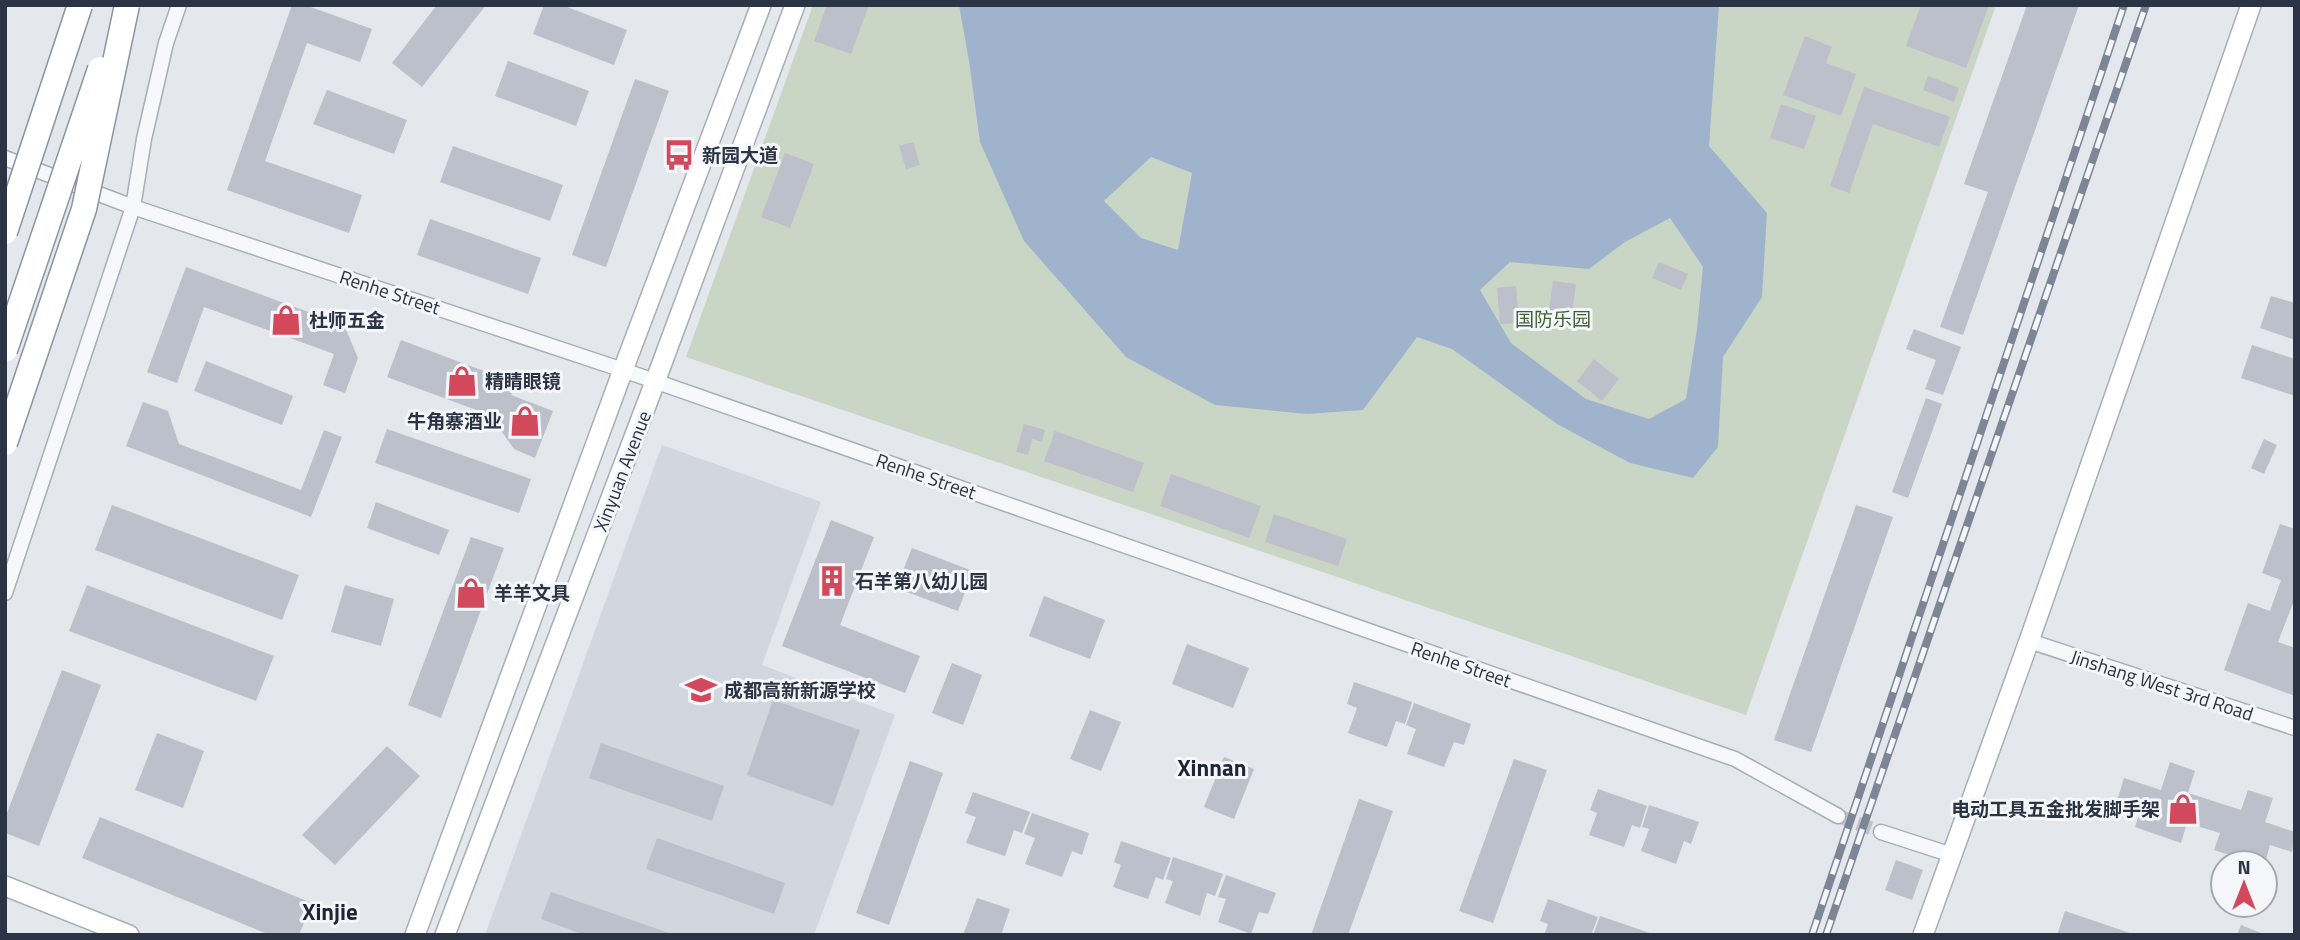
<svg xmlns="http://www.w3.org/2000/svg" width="2300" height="940" font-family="'Titillium Web','Noto Sans SC',sans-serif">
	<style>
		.built { fill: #d2d6de }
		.green { fill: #c9d6c5 }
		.water { fill: #9fb4cc; fill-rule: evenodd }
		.building { fill: #bbc0ca }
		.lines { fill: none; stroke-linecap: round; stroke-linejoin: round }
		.street-tunnel { stroke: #bfc3cb; stroke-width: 14; stroke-dasharray: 14 7; stroke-linecap: butt }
		.street-casing { stroke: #a9aeb7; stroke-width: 17 }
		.secondary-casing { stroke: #a9aeb7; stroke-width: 22 }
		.street { stroke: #f7f8fa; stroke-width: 14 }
		.secondary { stroke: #fff; stroke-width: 19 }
		.rail-casing { stroke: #7d8696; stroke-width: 8 }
		.rail { stroke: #f4f6f9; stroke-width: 5; stroke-dasharray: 16; stroke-linecap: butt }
		.highway-bridge-casing { stroke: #8b94a3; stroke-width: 27; stroke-linecap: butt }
		.highway-bridge { stroke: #fff; stroke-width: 24 }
		.labels { text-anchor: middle; stroke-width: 6; stroke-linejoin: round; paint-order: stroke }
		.poi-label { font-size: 19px; font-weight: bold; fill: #2b3445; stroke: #f4f6f9; text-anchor: start }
		.street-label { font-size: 19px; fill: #2b3445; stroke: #f4f6f9 }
		.park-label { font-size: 19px; fill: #3f6138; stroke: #f4f6f9 }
		.quarter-label { font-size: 23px; font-weight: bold; fill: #1d2536; stroke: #f4f6f9 }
	</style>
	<rect width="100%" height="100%" fill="#e4e7ec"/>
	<path class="built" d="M 662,445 L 821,502 L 762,665 L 895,715 L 814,935 L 485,935 Z"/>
	<path class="green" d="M 813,5 L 1996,5 L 1746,715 L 686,357 Z"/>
	<path class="water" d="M 959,5 L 1719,5 L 1709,146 L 1767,213 L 1762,297 L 1723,357 L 1718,447 L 1693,478 L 1630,463 L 1557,424 L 1452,349 L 1417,337 L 1363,410 L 1307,414 L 1215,405 L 1126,357 L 1024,241 L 980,142 L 969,61 ZM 1151,157 L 1192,173 L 1178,250 L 1141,238 L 1104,201 ZM 1670,218 L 1703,267 L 1697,329 L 1686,399 L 1649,419 L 1586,399 L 1511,343 L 1480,290 L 1510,262 L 1589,269 L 1625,242 Z"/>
	<path class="building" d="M 292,5 L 305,5 L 372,29 L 360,62 L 307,43 L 265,161 L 362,195 L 349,233 L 227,190 Z
		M 437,5 L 486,5 L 422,87 L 392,63 Z
		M 544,5 L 562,5 L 627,30 L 614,65 L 533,34 Z
		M 827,5 L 869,5 L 851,54 L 814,41 Z
		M 1921,5 L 1989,5 L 1966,68 L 1906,46 Z
		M 2027,5 L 2079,5 L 1963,335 L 1940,327 L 1988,192 L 1964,184 Z
		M 1805,36 L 1832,47 L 1826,63 L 1856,74 L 1841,116 L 1783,95 Z
		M 508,61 L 589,91 L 576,126 L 495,96 Z
		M 1928,76 L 1959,88 L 1954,102 L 1923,90 Z
		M 635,79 L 669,91 L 606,267 L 572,255 Z
		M 1864,87 L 1950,117 L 1939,147 L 1873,124 L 1849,193 L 1830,186 Z
		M 327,90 L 407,120 L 394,154 L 313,124 Z
		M 1781,104 L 1816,116 L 1804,149 L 1770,138 Z
		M 913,142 L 920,165 L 906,169 L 899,146 Z
		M 453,146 L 563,185 L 550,221 L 440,182 Z
		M 785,153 L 814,164 L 790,228 L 761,217 Z
		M 430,219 L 541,258 L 528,294 L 417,255 Z
		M 1659,262 L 1688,274 L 1681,290 L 1652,278 Z
		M 186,267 L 344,325 L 358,358 L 345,393 L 323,385 L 334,354 L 204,307 L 177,383 L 147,372 Z
		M 1553,281 L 1576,284 L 1570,328 L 1547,325 Z
		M 1516,286 L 1519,323 L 1500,324 L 1497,288 Z
		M 2271,296 L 2295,303 L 2295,340 L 2260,328 Z
		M 1914,329 L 1961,347 L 1943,395 L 1925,389 L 1936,360 L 1906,349 Z
		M 401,340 L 516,383 L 511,395 L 553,411 L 535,458 L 514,449 L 490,415 L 387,377 Z
		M 2252,345 L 2295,359 L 2295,396 L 2241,378 Z
		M 1594,359 L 1619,379 L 1602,401 L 1577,381 Z
		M 206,361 L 293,396 L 282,425 L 194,391 Z
		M 1926,398 L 1942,404 L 1908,498 L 1892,492 Z
		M 143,402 L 168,411 L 179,444 L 301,490 L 324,430 L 342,437 L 311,517 L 126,446 Z
		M 1024,424 L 1045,430 L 1042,442 L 1032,439 L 1028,455 L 1016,452 Z
		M 387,429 L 531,479 L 519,513 L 375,463 Z
		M 1055,431 L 1144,463 L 1133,492 L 1044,461 Z
		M 2264,439 L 2277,445 L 2264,474 L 2251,468 Z
		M 1171,474 L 1261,506 L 1249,538 L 1160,506 Z
		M 376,502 L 449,530 L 439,555 L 367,528 Z
		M 112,505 L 299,575 L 282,620 L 95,550 Z
		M 1856,505 L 1893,517 L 1811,752 L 1774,740 Z
		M 1274,514 L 1347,539 L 1338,566 L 1265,542 Z
		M 831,520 L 874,537 L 840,625 L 920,656 L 905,693 L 782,646 Z
		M 2280,524 L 2295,529 L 2295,598 L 2278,642 L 2295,648 L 2295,696 L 2224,670 L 2248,603 L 2270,611 L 2281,580 L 2262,573 Z
		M 471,537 L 504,548 L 441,718 L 408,705 Z
		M 912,548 L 973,571 L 958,611 L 896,588 Z
		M 87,585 L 274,656 L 256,701 L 69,631 Z
		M 345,585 L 394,599 L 381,646 L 331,632 Z
		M 1044,596 L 1105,620 L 1090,659 L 1029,636 Z
		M 1187,644 L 1249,668 L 1233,708 L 1172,684 Z
		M 952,663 L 982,675 L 963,725 L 932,713 Z
		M 62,670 L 101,685 L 39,846 L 5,833 L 5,818 Z
		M 1354,682 L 1412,702 L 1405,724 L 1396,721 L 1387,747 L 1348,733 L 1357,708 L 1347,704 Z
		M 773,700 L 860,730 L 833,806 L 747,775 Z
		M 1414,703 L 1471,724 L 1464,745 L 1454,742 L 1444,767 L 1407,754 L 1416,729 L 1406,725 Z
		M 1090,710 L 1121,722 L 1101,771 L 1070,759 Z
		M 157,733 L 204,751 L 183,808 L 135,790 Z
		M 601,743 L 724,786 L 712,821 L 589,778 Z
		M 387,746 L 420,776 L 335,865 L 302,835 Z
		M 1224,757 L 1254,769 L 1234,819 L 1204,807 Z
		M 1514,759 L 1547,770 L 1493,923 L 1459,911 Z
		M 910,761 L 943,773 L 889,925 L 856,913 Z
		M 2170,762 L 2195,771 L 2188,793 L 2241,810 L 2248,790 L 2273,798 L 2265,822 L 2295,832 L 2292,852 L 2270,845 L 2265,863 L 2254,863 L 2214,850 L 2220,833 L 2187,823 L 2181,843 L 2135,827 L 2141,809 L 2117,801 L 2124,778 L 2161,790 Z
		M 1598,789 L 1647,806 L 1640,828 L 1632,825 L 1624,847 L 1589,835 L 1597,813 L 1590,810 Z
		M 973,792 L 1030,812 L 1022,833 L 1014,830 L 1005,856 L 966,843 L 976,817 L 965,813 Z
		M 1359,799 L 1393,811 L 1348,935 L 1311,935 Z
		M 1649,805 L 1699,822 L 1691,844 L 1684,841 L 1676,864 L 1641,851 L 1649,829 L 1642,827 Z
		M 1032,813 L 1089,833 L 1082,855 L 1072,851 L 1062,877 L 1025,864 L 1035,838 L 1024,834 Z
		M 100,817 L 312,903 L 299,935 L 270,935 L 82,858 Z
		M 657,838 L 785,883 L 774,914 L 646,869 Z
		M 1121,841 L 1171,858 L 1163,880 L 1156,877 L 1148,899 L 1113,887 L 1121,865 L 1114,862 Z
		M 1173,857 L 1223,874 L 1215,896 L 1207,893 L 1200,916 L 1165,903 L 1173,881 L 1166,879 Z
		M 1896,860 L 1923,870 L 1912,900 L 1885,890 Z
		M 1226,875 L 1276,893 L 1268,914 L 1259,912 L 1251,934 L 1218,922 L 1226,899 L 1218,897 Z
		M 551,892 L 672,934 L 672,935 L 585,935 L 541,919 Z
		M 977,898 L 1010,909 L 1001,935 L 963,935 Z
		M 1548,899 L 1598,917 L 1591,935 L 1544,935 L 1548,924 L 1540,921 Z
		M 2065,911 L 2133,934 L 2133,935 L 2057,935 Z
		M 1600,916 L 1653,934 L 1653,935 L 1593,935 Z
		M 2241,925 L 2266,935 L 2237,935 Z"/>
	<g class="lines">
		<path class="street-tunnel" d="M 1838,816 L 1881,832"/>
		<defs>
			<path id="street" d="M 5,158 L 133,207 L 623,370 L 1735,759 L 1838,816
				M 5,593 L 133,207 L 144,139 L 166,43 L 179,5
				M 2029,641 L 2295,728
				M 1881,832 L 1952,855"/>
			<path id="secondary" d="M 5,886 L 129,935
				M 415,935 L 623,370 L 761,5
				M 445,935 L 655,382 L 795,5
				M 1923,935 L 2029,641 L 2251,5"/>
		</defs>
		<use href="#street" class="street-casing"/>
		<use href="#secondary" class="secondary-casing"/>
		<use href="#street" class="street"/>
		<use href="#secondary" class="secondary"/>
		<defs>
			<path id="rail" d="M 1812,935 L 2124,5
				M 1826,935 L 2146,5"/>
		</defs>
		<use href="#rail" class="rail-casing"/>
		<use href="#rail" class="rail"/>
		<defs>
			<path id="highway-bridge" d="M 5,232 L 80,5
				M 5,350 L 100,69
				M 5,443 L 84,209 L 127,5"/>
		</defs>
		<use href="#highway-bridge" class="highway-bridge-casing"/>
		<use href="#highway-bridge" class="highway-bridge"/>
	</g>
	<defs>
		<symbol id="bus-bare" viewBox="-9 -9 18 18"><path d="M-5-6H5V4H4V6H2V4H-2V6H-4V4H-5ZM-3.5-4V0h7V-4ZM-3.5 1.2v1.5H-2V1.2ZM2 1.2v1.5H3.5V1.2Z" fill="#d1495b" stroke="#f4f6f9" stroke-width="2.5" paint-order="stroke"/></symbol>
		<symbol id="shop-bare" viewBox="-9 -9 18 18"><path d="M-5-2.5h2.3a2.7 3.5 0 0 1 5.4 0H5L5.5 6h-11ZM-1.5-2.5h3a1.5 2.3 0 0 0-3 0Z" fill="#d1495b" stroke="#f4f6f9" stroke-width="2.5" paint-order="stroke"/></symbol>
		<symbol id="building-bare" viewBox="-9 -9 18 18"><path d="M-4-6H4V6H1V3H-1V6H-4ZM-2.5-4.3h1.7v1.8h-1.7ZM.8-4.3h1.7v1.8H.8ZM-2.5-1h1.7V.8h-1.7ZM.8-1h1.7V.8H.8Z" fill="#d1495b" stroke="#f4f6f9" stroke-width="2.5" paint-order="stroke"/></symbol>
		<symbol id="school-bare" viewBox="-9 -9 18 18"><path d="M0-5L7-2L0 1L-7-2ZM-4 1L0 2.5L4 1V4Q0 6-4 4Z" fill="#d1495b" stroke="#f4f6f9" stroke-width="2.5" paint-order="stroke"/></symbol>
	</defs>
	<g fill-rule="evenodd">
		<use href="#bus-bare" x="657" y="133" width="44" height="44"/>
		<use href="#shop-bare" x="264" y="298" width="44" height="44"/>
		<use href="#shop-bare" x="440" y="359" width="44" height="44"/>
		<use href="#shop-bare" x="503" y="399" width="44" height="44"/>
		<use href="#building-bare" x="810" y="559" width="44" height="44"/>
		<use href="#shop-bare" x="449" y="571" width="44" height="44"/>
		<use href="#school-bare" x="679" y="668" width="44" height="44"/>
		<use href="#shop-bare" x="2161" y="787" width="44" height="44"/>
	</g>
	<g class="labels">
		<g class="poi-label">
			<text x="702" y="162">新园大道</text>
			<text x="309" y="327">杜师五金</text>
			<text x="485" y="388">精睛眼镜</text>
			<text x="502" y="428" text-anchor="end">牛角寨酒业</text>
			<text x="855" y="588">石羊第八幼儿园</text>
			<text x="494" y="600">羊羊文具</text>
			<text x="724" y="697">成都高新新源学校</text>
			<text x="2160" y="816" text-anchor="end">电动工具五金批发脚手架</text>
		</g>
		<g class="street-label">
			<text transform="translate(390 292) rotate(18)" y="7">Renhe Street</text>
			<text transform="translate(622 471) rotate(-69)" y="7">Xinyuan Avenue</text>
			<text transform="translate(926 476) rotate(19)" y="7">Renhe Street</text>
			<text transform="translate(1461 664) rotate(19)" y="7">Renhe Street</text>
			<text transform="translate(2162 685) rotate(18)" y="7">Jinshang West 3rd Road</text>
		</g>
		<g class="park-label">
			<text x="1553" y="326">国防乐园</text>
		</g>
		<g class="quarter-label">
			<text x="1212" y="776">Xinnan</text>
			<text x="330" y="920">Xinjie</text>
		</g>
	</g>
	<rect width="2300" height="940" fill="none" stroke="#2b3445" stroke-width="14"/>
	<g transform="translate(2244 884)"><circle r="33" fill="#f4f6f9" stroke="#a4a8b1" stroke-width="2"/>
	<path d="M0-5L12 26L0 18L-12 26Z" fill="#d1495b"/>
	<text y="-10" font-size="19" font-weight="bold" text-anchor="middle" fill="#2b3445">N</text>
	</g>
</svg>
